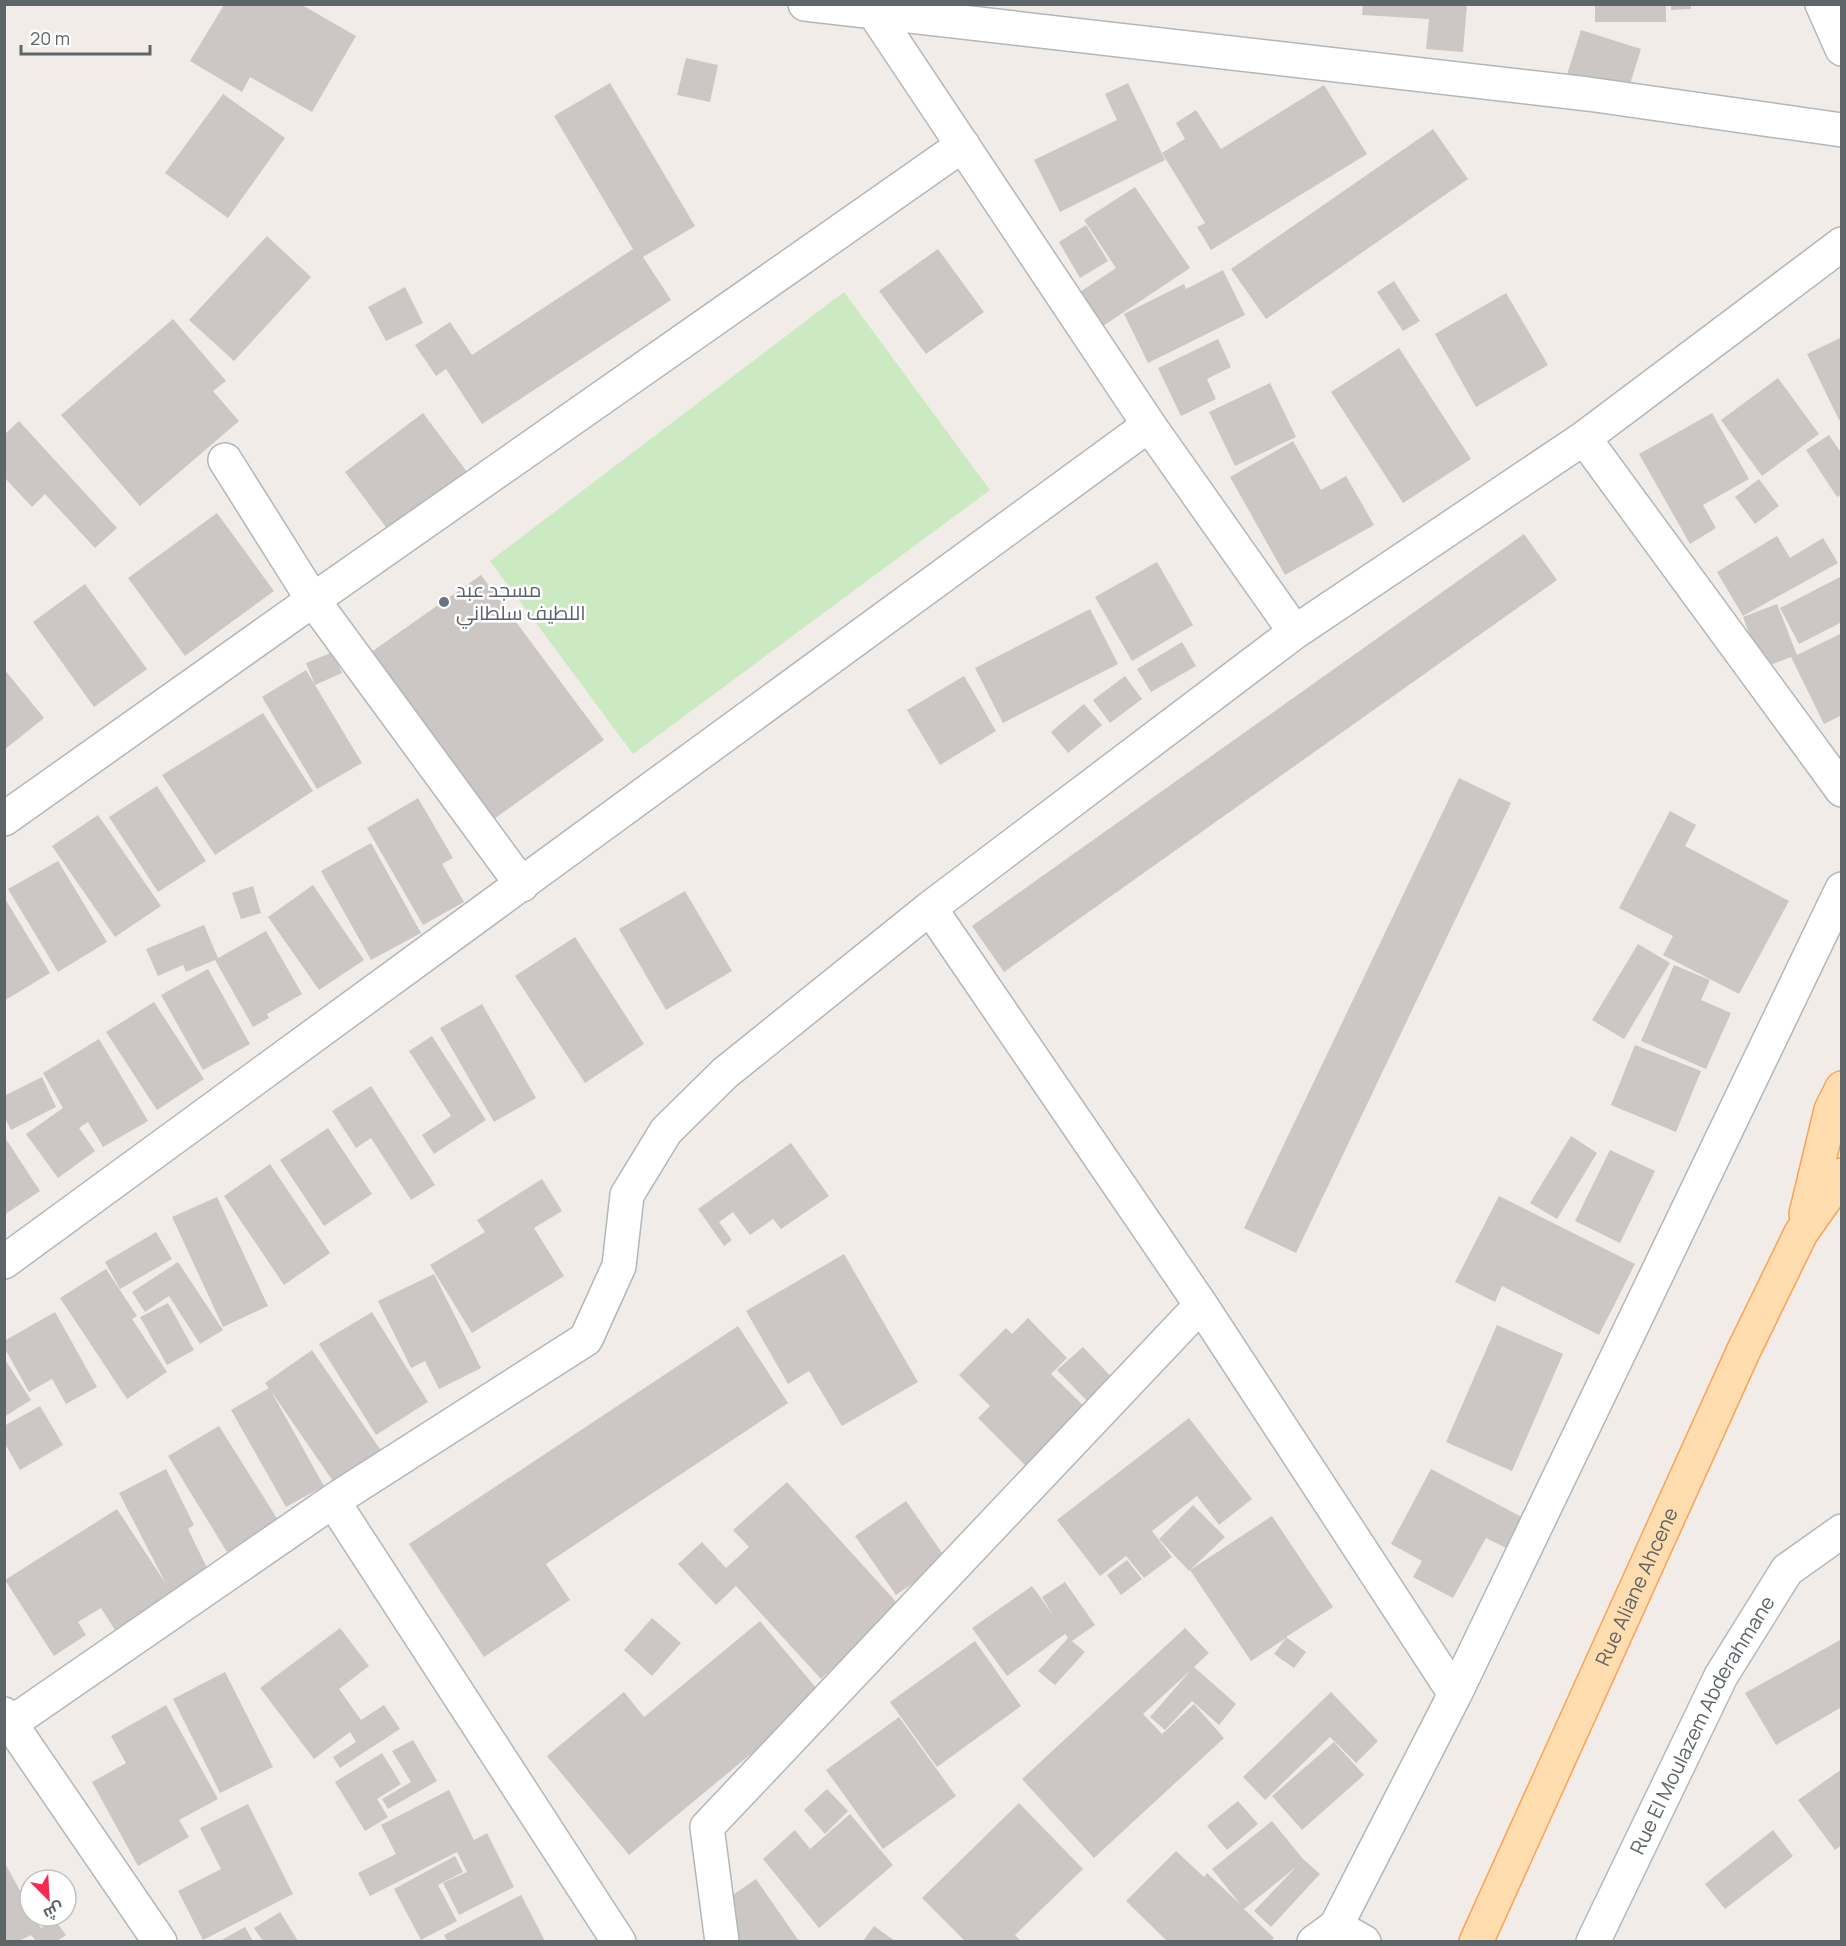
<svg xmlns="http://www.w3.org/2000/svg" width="1846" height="1946" font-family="Manrope,Cairo,sans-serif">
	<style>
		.green { fill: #cceac2 }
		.building { fill: #ccc7c4 }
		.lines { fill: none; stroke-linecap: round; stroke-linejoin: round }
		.street-casing { stroke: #b2b7ba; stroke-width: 36 }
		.secondary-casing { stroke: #b3b9bc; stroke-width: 36 }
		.primary-casing { stroke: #fca255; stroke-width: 36 }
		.street { stroke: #fff; stroke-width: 33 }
		.secondary { stroke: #fff; stroke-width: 33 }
		.primary { stroke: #ffddae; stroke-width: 33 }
		.worship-dot { fill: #6b7280; stroke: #fff; stroke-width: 2 }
		.labels { text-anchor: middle; stroke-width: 5; stroke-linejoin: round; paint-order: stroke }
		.worship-label { font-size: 20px; fill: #5b616d; stroke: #fff; text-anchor: start }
		.street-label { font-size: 20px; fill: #5e6568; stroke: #fff }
	</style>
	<rect width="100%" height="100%" fill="#f1ece7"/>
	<path class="green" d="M 844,292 L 990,490 L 633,754 L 490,561 Z"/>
	<path class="building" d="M 1363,4 L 1467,4 L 1463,52 L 1426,49 L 1429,19 L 1362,15 Z
		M 1595,4 L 1666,4 L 1666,22 L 1595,22 Z
		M 1671,4 L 1691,4 L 1691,9 L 1671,10 Z
		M 224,5 L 302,5 L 356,36 L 312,112 L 250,77 L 242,92 L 190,61 Z
		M 1581,30 L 1641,49 L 1626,97 L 1566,78 Z
		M 686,58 L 718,65 L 710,102 L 677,95 Z
		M 610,83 L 695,226 L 643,257 L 671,300 L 482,424 L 446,369 L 436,376 L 415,345 L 450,322 L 472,355 L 633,249 L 554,116 Z
		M 1128,83 L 1165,160 L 1060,212 L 1034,160 L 1117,120 L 1105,94 Z
		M 1324,85 L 1367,154 L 1211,250 L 1197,227 L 1205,223 L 1162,153 L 1185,139 L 1176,123 L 1196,110 L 1221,149 Z
		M 223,94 L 285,138 L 228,218 L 165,173 Z
		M 1433,129 L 1468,179 L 1266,319 L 1231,269 Z
		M 1135,187 L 1190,268 L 1103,326 L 1080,292 L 1116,268 L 1084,220 Z
		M 1086,225 L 1108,261 L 1080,278 L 1059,242 Z
		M 267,236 L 311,277 L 234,361 L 189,320 Z
		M 938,249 L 984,312 L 926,354 L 879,291 Z
		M 1223,270 L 1245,315 L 1148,363 L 1124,314 L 1184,284 L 1186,289 Z
		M 1394,281 L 1420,321 L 1403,331 L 1377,292 Z
		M 405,287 L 423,323 L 386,341 L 368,307 Z
		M 1506,293 L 1548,365 L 1476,407 L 1435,334 Z
		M 173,319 L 226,381 L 213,391 L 239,421 L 140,506 L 61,415 Z
		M 1842,337 L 1842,419 L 1839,420 L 1807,354 Z
		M 1218,339 L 1231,367 L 1207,379 L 1216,399 L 1181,416 L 1158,368 Z
		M 1399,348 L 1471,459 L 1403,503 L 1331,392 Z
		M 1778,378 L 1819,434 L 1762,476 L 1721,420 Z
		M 1270,383 L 1296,437 L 1235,466 L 1209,412 Z
		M 423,413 L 470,476 L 391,534 L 345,472 Z
		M 1712,413 L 1749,479 L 1703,505 L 1716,528 L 1690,544 L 1639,454 Z
		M 19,421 L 117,528 L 95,548 L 45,494 L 32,507 L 4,477 L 4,435 Z
		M 1829,435 L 1842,454 L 1842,494 L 1837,497 L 1806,450 Z
		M 1293,441 L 1321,490 L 1346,476 L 1374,525 L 1285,575 L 1230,477 Z
		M 1759,479 L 1779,506 L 1755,524 L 1735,497 Z
		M 217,513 L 274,591 L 185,656 L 128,578 Z
		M 1524,534 L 1557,580 L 1004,972 L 972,926 Z
		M 1777,536 L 1790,558 L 1823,538 L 1838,563 L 1743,616 L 1717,572 Z
		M 1157,562 L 1193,625 L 1132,661 L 1095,597 Z
		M 481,575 L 604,740 L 487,824 L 367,655 Z
		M 1842,576 L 1842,622 L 1799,644 L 1780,608 Z
		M 85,584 L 147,669 L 94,707 L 33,622 Z
		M 1777,604 L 1797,655 L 1842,633 L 1842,715 L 1824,724 L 1791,657 L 1762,668 L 1743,617 Z
		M 1090,609 L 1118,664 L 1003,723 L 975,668 Z
		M 1182,642 L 1196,666 L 1151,692 L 1137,669 Z
		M 333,652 L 342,673 L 315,685 L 306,663 Z
		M 4,669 L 44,718 L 4,750 Z
		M 306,670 L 362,763 L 317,789 L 262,697 Z
		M 964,676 L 996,731 L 940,765 L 907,710 Z
		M 1125,676 L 1142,699 L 1110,723 L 1093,700 Z
		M 1084,704 L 1102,725 L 1068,753 L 1051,732 Z
		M 263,713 L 313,791 L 215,855 L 162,775 Z
		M 1459,778 L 1511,803 L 1296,1253 L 1244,1228 Z
		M 157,786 L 206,861 L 158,892 L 109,817 Z
		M 418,798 L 453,858 L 442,864 L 464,902 L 423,925 L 367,828 Z
		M 1670,811 L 1696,825 L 1685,846 L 1789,901 L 1739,994 L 1663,955 L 1673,936 L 1619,908 Z
		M 98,815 L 161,906 L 115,937 L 52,846 Z
		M 371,843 L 421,933 L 371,960 L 321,871 Z
		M 58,861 L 107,942 L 58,972 L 8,889 Z
		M 313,885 L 364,960 L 319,990 L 268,917 Z
		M 253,886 L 261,913 L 241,919 L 232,893 Z
		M 685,891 L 732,971 L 666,1010 L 619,929 Z
		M 4,897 L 50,973 L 4,1001 Z
		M 204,925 L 218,958 L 266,931 L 302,994 L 267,1014 L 269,1018 L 253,1027 L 215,960 L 186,972 L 183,965 L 158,976 L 146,949 Z
		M 575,937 L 644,1044 L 585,1083 L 515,976 Z
		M 1638,944 L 1670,963 L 1624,1039 L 1592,1020 Z
		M 1674,965 L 1710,980 L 1701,1000 L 1731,1013 L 1706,1069 L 1641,1041 Z
		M 208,969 L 250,1044 L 203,1070 L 161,995 Z
		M 154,1002 L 204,1079 L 157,1110 L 106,1032 Z
		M 482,1004 L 536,1098 L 494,1122 L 440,1028 Z
		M 432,1036 L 486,1120 L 434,1154 L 422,1135 L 451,1116 L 409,1051 Z
		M 99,1039 L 148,1121 L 103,1147 L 88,1122 L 79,1128 L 95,1151 L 58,1178 L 26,1134 L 63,1108 L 43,1073 Z
		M 1635,1045 L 1701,1071 L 1676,1132 L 1611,1105 Z
		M 42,1077 L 56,1107 L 11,1130 L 4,1116 L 4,1096 Z
		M 371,1086 L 435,1185 L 411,1200 L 371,1138 L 356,1148 L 332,1111 Z
		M 328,1128 L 372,1194 L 324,1226 L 280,1160 Z
		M 4,1136 L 40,1191 L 4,1215 Z
		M 1571,1136 L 1597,1153 L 1557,1219 L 1530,1203 Z
		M 791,1143 L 829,1196 L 781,1229 L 773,1219 L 750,1235 L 733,1212 L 719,1222 L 732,1240 L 724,1246 L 698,1209 Z
		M 1610,1150 L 1655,1171 L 1620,1243 L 1575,1221 Z
		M 270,1164 L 330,1253 L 284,1285 L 224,1196 Z
		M 542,1179 L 562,1211 L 534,1228 L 564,1276 L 472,1333 L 430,1265 L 485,1232 L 477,1220 Z
		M 1499,1196 L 1635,1264 L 1599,1335 L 1502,1286 L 1495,1302 L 1455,1282 Z
		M 217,1197 L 268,1306 L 223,1327 L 172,1217 Z
		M 156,1232 L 172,1259 L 120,1289 L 105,1262 Z
		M 844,1254 L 918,1382 L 842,1426 L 809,1371 L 788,1384 L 746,1311 Z
		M 178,1262 L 223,1330 L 200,1344 L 169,1296 L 145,1312 L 132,1292 Z
		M 106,1269 L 137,1316 L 132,1319 L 167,1372 L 127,1399 L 60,1298 Z
		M 434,1274 L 481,1368 L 439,1389 L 425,1361 L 411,1368 L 378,1301 Z
		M 168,1303 L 194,1350 L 167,1365 L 140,1317 Z
		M 55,1312 L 97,1387 L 66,1404 L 52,1379 L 29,1392 L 4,1347 L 4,1341 Z
		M 372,1312 L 428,1402 L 376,1435 L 319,1344 Z
		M 1028,1318 L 1067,1358 L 1051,1374 L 1093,1415 L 1034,1474 L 978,1418 L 990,1406 L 959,1375 L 1006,1328 L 1012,1334 Z
		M 1497,1325 L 1563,1354 L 1512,1471 L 1446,1442 Z
		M 738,1326 L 788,1403 L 546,1564 L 570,1600 L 484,1657 L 409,1544 Z
		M 1083,1347 L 1121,1387 L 1096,1410 L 1057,1370 Z
		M 312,1350 L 382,1452 L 335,1484 L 271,1391 L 324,1486 L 286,1507 L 231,1410 L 269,1388 L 265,1383 Z
		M 4,1358 L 31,1400 L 4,1417 Z
		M 40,1406 L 63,1445 L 20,1470 L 4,1442 L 4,1426 Z
		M 1189,1418 L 1252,1499 L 1219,1525 L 1197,1496 L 1152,1531 L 1172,1557 L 1144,1578 L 1126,1556 L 1100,1576 L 1057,1520 Z
		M 219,1426 L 278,1520 L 227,1552 L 168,1456 Z
		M 166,1469 L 194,1525 L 188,1529 L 210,1574 L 118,1635 L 101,1608 L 78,1622 L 86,1635 L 54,1656 L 5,1580 L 117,1509 L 166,1584 L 119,1493 Z
		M 1431,1469 L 1531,1522 L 1514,1552 L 1486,1538 L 1453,1598 L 1413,1577 L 1422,1561 L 1391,1544 Z
		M 787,1482 L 900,1606 L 821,1679 L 736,1586 L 716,1605 L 678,1564 L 702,1542 L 726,1568 L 749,1547 L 733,1530 Z
		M 906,1501 L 947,1560 L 896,1595 L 855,1536 Z
		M 1193,1505 L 1225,1537 L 1189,1571 L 1159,1539 Z
		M 1272,1516 L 1333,1607 L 1286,1637 L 1306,1652 L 1294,1668 L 1274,1654 L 1286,1638 L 1251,1661 L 1190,1570 Z
		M 1127,1560 L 1142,1579 L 1121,1595 L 1107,1575 Z
		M 1065,1582 L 1095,1625 L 1072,1641 L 1085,1652 L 1055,1685 L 1038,1671 L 1068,1638 L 1065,1634 L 1007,1676 L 972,1628 L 1032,1586 L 1053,1615 L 1042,1597 Z
		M 652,1618 L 681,1643 L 652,1676 L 624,1650 Z
		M 760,1621 L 822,1695 L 629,1855 L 547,1756 L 624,1692 L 644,1717 Z
		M 340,1628 L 369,1666 L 339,1689 L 361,1720 L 384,1705 L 400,1729 L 340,1768 L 333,1757 L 356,1742 L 350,1732 L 314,1759 L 260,1688 Z
		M 1185,1628 L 1209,1653 L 1194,1667 L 1236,1704 L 1219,1725 L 1192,1701 L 1165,1730 L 1150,1717 L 1191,1670 L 1143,1714 L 1162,1734 L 1194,1704 L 1224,1738 L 1094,1858 L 1022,1779 Z
		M 1842,1639 L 1842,1707 L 1776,1745 L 1745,1693 Z
		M 975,1641 L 1021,1706 L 937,1767 L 890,1702 Z
		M 225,1672 L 273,1767 L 220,1793 L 173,1699 Z
		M 1331,1692 L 1378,1741 L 1356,1763 L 1330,1737 L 1265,1800 L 1243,1777 Z
		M 166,1705 L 218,1799 L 179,1820 L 189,1837 L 138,1866 L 92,1782 L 126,1763 L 111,1736 Z
		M 899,1717 L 956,1796 L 883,1849 L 826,1770 Z
		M 413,1740 L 437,1781 L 388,1809 L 382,1799 L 411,1782 L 392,1751 Z
		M 1334,1742 L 1364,1775 L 1302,1830 L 1272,1796 Z
		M 382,1753 L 401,1784 L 377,1799 L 388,1817 L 365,1831 L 335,1782 Z
		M 1842,1769 L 1842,1845 L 1835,1850 L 1798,1800 Z
		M 827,1789 L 848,1811 L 825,1834 L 804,1810 Z
		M 449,1790 L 474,1840 L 487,1833 L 514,1887 L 459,1915 L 443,1883 L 467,1872 L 457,1852 L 370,1896 L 358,1873 L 396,1854 L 381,1825 Z
		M 1238,1801 L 1258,1824 L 1227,1850 L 1207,1826 Z
		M 1019,1803 L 1083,1869 L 1015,1935 L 1021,1941 L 965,1941 L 922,1898 Z
		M 248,1804 L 293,1894 L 203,1940 L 178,1891 L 221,1869 L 200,1828 Z
		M 850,1814 L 893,1865 L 819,1928 L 763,1859 L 795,1830 L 810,1849 Z
		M 1272,1821 L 1303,1859 L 1320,1874 L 1271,1927 L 1254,1911 L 1296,1867 L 1244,1909 L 1274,1938 L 1271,1941 L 1167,1941 L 1126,1901 L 1176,1851 L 1204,1877 L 1207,1873 L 1241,1905 L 1212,1869 Z
		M 1773,1830 L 1793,1856 L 1725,1909 L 1705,1884 Z
		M 455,1856 L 463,1872 L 438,1885 L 457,1921 L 421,1940 L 394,1889 Z
		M 4,1862 L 30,1908 L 30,1916 L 34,1916 L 41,1928 L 54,1919 L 66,1935 L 57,1941 L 36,1941 L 31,1935 L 19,1941 L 4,1941 Z
		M 756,1879 L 799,1941 L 728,1941 L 708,1912 Z
		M 521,1895 L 545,1941 L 447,1941 L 444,1935 Z
		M 280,1912 L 298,1941 L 263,1941 L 254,1928 Z
		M 874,1926 L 895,1941 L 863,1941 Z
		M 245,1927 L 253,1941 L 220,1941 Z"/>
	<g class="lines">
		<defs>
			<path id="street" d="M 805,4 L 1588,94 L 1842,130
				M 1822,4 L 1842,49
				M 873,11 L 1149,425 L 1295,632
				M 1584,438 L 1842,790
				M 225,460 L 313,600 L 522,885
				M 4,819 L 313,600 L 963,145
				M 930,908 L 1201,1305 L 1455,1694
				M 4,1262 L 1149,425
				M 333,1501 L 619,1942
				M 4,1714 L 160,1942
				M 4,1728 L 333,1501 L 586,1339 L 619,1266 L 627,1195 L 666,1131 L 725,1073 L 930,908 L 1295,632 L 1584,438 L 1842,244
				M 1336,1926 L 1364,1942
				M 722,1942 L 707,1827 L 1201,1305
				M 1314,1942 L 1336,1926 L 1455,1694 L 1842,889"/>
			<g id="secondary">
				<path id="s1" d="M 1593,1942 L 1721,1676 L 1787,1570 L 1842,1531"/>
			</g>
			<g id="primary">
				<path d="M 1806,1214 L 1831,1110 L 1842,1088"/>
				<path id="s2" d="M 1476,1942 L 1743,1352 L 1801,1233 L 1842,1175"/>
			</g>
		</defs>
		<use href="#street" class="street-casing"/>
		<use href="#secondary" class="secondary-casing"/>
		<use href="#primary" class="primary-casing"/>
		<use href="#street" class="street"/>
		<use href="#secondary" class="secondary"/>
		<use href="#primary" class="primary"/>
	</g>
	<circle class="worship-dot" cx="444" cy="602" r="6"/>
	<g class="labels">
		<g class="worship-label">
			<text x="456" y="597">مسجد عبد<tspan x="456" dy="23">اللطيف سلطاني</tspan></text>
		</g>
		<g class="street-label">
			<text dy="7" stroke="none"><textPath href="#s2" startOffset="390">Rue Aliane Ahcene</textPath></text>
			<text dy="7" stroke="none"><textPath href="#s1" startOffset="243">Rue El Moulazem Abderahmane</textPath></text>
		</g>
	</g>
	<rect width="1846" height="1946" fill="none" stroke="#5e6568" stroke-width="12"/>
	<g transform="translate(48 1898) rotate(156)"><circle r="28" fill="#ffffff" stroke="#bfc1c3" stroke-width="1.5"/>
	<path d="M0-4.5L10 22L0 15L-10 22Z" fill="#f6284e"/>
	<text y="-9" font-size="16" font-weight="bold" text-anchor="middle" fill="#5e6568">ش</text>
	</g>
	<path d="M21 45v9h129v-9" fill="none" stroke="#5e6568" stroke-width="3"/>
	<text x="30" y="45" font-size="18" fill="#5e6568" stroke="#ffffff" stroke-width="4.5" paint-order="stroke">20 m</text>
</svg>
